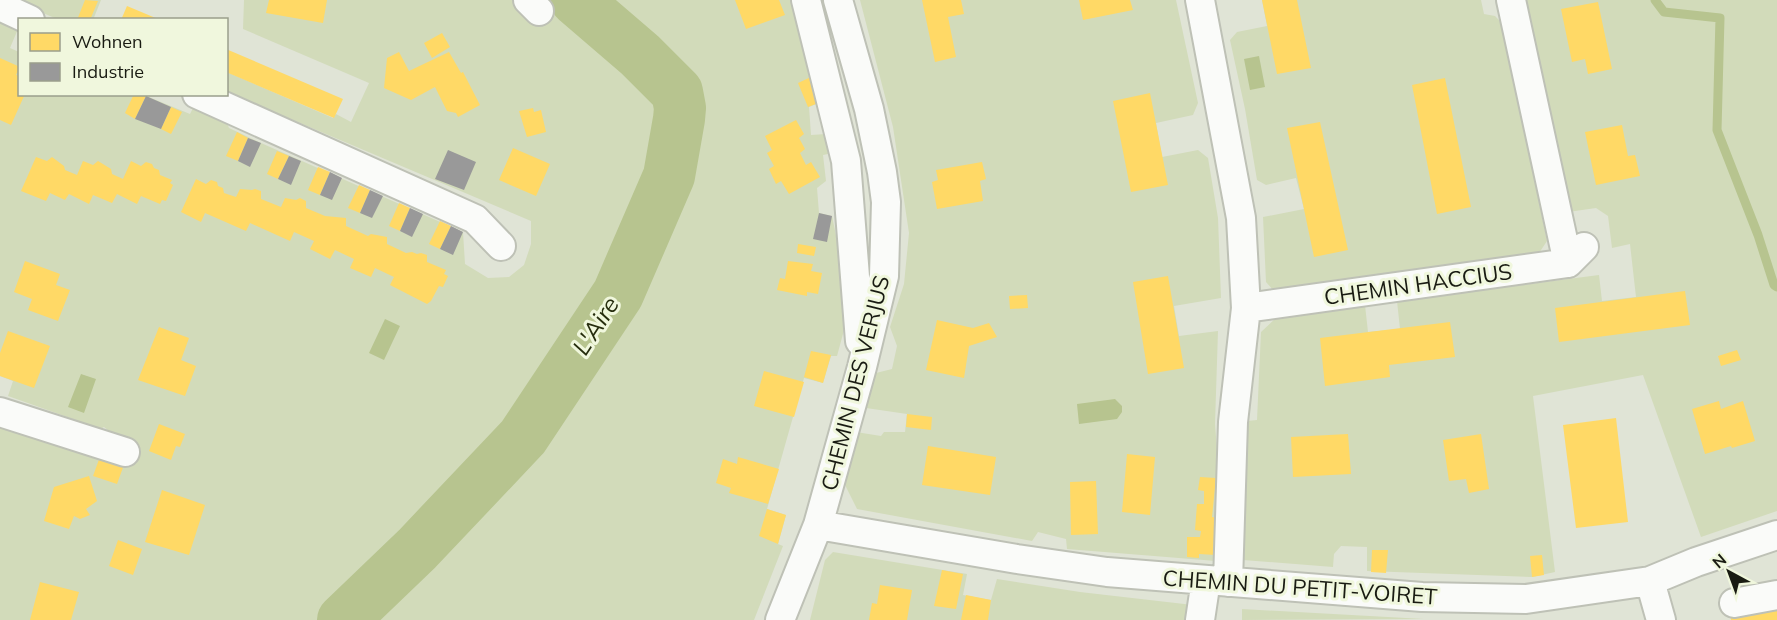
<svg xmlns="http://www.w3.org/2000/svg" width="1777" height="620" font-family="Mulish,sans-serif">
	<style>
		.green { fill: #d2dbba }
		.water { fill: #b7c48f }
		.homes { fill: #ffd966 }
		.industry { fill: #999 }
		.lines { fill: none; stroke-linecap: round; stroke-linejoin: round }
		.stream { stroke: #b7c48f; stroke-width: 9 }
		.river { stroke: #b7c48f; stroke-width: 52 }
		.minor-casing { stroke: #bec1b6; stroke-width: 32 }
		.minor { stroke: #fafbf9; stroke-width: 28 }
		.labels { text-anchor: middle; stroke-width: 6; stroke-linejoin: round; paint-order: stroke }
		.street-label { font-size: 22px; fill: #191b12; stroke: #f0f7dd }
		.water-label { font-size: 24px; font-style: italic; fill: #262d0e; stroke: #f0f7dd }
	</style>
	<rect width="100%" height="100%" fill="#e0e4d6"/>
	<path class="green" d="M 13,0 L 101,0 L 93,20 L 57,19 Z
		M 244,0 L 797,0 L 821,102 L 809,107 L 811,135 L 826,134 L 828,154 L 823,155 L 826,181 L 817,188 L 819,213 L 832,216 L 839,250 L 847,319 L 837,356 L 831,356 L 823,383 L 804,378 L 767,509 L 786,515 L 778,544 L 783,546 L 754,620 L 0,620 L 0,420 L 121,441 L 104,427 L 98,430 L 90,425 L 8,396 L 13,381 L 0,376 L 0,21 L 18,29 L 10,48 L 19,52 L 20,94 L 144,95 L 190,114 L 193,108 L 227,123 L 229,128 L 261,143 L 463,232 L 465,264 L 488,278 L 509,277 L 524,265 L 531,244 L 531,221 L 227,92 L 227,72 L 333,118 L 336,114 L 351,122 L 369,83 L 243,29 Z
		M 860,0 L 1176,0 L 1198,103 L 1193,115 L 1156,123 L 1162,157 L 1198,150 L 1208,158 L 1218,218 L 1221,298 L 1174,306 L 1179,336 L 1218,331 L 1215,424 L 1219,476 L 1216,561 L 1067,549 L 1066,539 L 1038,532 L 1032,541 L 857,509 L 844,483 L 856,432 L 881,436 L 884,432 L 905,432 L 907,414 L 866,408 L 876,373 L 892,369 L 897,346 L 890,327 L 904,284 L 909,233 L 893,127 Z
		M 1262,0 L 1481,0 L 1484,14 L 1495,16 L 1502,23 L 1547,241 L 1537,256 L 1273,290 L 1266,282 L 1263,217 L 1304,209 L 1296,178 L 1266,185 L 1257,180 L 1245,109 L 1230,40 L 1237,32 L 1267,26 Z
		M 1525,0 L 1777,0 L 1777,511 L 1701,537 L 1643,375 L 1533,396 L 1555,572 L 1532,577 L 1367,571 L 1367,547 L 1341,546 L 1334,554 L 1333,567 L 1243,560 L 1247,421 L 1257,420 L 1261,332 L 1276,318 L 1365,305 L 1368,332 L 1400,329 L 1397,301 L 1599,275 L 1602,301 L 1636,297 L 1630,244 L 1612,248 L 1608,216 L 1596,208 L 1568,212 Z
		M 833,552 L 967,574 L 963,595 L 991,600 L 997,579 L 1080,592 L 1193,605 L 1191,620 L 810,620 L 825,560 Z
		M 1242,609 L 1424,619 L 1242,620 Z"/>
	<path class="water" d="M 1259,56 L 1265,87 L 1250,90 L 1244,59 Z
		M 385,319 L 400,326 L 384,360 L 369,353 Z
		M 81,374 L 96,379 L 84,413 L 68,407 Z
		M 1115,399 L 1122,406 L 1122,412 L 1117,419 L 1079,424 L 1077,404 Z"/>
	<path class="homes" d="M 85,0 L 98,1 L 90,20 L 77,20 Z
		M 269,0 L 327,0 L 323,23 L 266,13 Z
		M 735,0 L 779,0 L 785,15 L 746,29 Z
		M 922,0 L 961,0 L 964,14 L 948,17 L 956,57 L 935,62 Z
		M 1079,0 L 1130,0 L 1133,10 L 1083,20 Z
		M 1262,0 L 1297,0 L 1311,68 L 1277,74 Z
		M 1598,2 L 1612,69 L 1588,74 L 1585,59 L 1572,62 L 1561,9 Z
		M 127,6 L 158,19 L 158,20 L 121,20 Z
		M 442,33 L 450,47 L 432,58 L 424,43 Z
		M 226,49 L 343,99 L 334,118 L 226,72 Z
		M 399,52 L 409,71 L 449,52 L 461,73 L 463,72 L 480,105 L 458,117 L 456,113 L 447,111 L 435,87 L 411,100 L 384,88 L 387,58 Z
		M 0,58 L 20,67 L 16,75 L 20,76 L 20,94 L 25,94 L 11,125 L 0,120 Z
		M 811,77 L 821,102 L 808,107 L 798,83 Z
		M 1445,78 L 1471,207 L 1437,214 L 1412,85 Z
		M 1150,93 L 1168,185 L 1131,192 L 1113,101 Z
		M 134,94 L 146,96 L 135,119 L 125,113 Z
		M 171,107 L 182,112 L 171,134 L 161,129 Z
		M 533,108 L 534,112 L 541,110 L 546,132 L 527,137 L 519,111 Z
		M 796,120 L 804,134 L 799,138 L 805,149 L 800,153 L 806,165 L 811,162 L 820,177 L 789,194 L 781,181 L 776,184 L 769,169 L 774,166 L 767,153 L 772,150 L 765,136 Z
		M 1320,122 L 1348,250 L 1314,257 L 1287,128 Z
		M 1622,125 L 1628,156 L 1635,155 L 1640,176 L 1596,185 L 1585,132 Z
		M 237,132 L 248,138 L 238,161 L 226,156 Z
		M 513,148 L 550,164 L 536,196 L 499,180 Z
		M 277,151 L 289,156 L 278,179 L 267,174 Z
		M 36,157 L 47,161 L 52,157 L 64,166 L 65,170 L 77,175 L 83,161 L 93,165 L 98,161 L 111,169 L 112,174 L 123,179 L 131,161 L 141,166 L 146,162 L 152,164 L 154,168 L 159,170 L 160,175 L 172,180 L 170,183 L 173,185 L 166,201 L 162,200 L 160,204 L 141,196 L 137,204 L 117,194 L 112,203 L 93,195 L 89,204 L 69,194 L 65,200 L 50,193 L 46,201 L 21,191 Z
		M 982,162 L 986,179 L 980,181 L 983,201 L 937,209 L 932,182 L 938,180 L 936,170 Z
		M 318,167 L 330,172 L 320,195 L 308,190 Z
		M 196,179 L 206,184 L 211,180 L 217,182 L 218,186 L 223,188 L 224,193 L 236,197 L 240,189 L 252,190 L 255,189 L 261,191 L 261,199 L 281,207 L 285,198 L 296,200 L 300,198 L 306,201 L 306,208 L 325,216 L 346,218 L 346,226 L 368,236 L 371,234 L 387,237 L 387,244 L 406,253 L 412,252 L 417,254 L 421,253 L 427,255 L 427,262 L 446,270 L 444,274 L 448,276 L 443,287 L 439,286 L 431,301 L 427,304 L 390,285 L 394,277 L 375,268 L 371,277 L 350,268 L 354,259 L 335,250 L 330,259 L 310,249 L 314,241 L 294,232 L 290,241 L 250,223 L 246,231 L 205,213 L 201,222 L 181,212 Z
		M 359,185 L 370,190 L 360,213 L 348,208 Z
		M 399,203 L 410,208 L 400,231 L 389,226 Z
		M 440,221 L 451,226 L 440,249 L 429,244 Z
		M 798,244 L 816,247 L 814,256 L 797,253 Z
		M 25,261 L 60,274 L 56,285 L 70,290 L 58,321 L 28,310 L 32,299 L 14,292 Z
		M 788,261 L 813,264 L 811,271 L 822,273 L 818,294 L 807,292 L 807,296 L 777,290 L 780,278 L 785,279 Z
		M 1168,276 L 1184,368 L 1148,374 L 1133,282 Z
		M 1685,291 L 1690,325 L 1559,342 L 1555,308 Z
		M 1027,295 L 1028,308 L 1010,309 L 1009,296 Z
		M 937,320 L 973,328 L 989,323 L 997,337 L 969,346 L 964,378 L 926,370 Z
		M 1450,322 L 1455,357 L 1389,365 L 1390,377 L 1325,386 L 1320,338 Z
		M 159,327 L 189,338 L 181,360 L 196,366 L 185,396 L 138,380 Z
		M 8,331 L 50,346 L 34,388 L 0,376 L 0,353 Z
		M 1737,350 L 1741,360 L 1721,366 L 1718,356 Z
		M 811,351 L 831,355 L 823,383 L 804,377 Z
		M 764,371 L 804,382 L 794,417 L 754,406 Z
		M 1719,401 L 1721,409 L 1743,401 L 1755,441 L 1732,448 L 1731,446 L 1705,454 L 1692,409 Z
		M 907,414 L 932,417 L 931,430 L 906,427 Z
		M 1616,418 L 1628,522 L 1576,528 L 1563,425 Z
		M 159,424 L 185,434 L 180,447 L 176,446 L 171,460 L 149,451 Z
		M 1348,434 L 1351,474 L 1293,477 L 1291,437 Z
		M 1481,434 L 1489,489 L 1469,493 L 1466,479 L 1449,481 L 1443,440 Z
		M 928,446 L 996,457 L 990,495 L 922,485 Z
		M 101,454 L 125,462 L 117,484 L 93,476 Z
		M 1127,454 L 1155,457 L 1150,515 L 1122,512 Z
		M 738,457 L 779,469 L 768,504 L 729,493 L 731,488 L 716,483 L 723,459 L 737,464 Z
		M 89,476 L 97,501 L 86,509 L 90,515 L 80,519 L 74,516 L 69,529 L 44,521 L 54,487 Z
		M 1200,477 L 1216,478 L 1212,517 L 1218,518 L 1216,555 L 1199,554 L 1199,558 L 1187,557 L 1187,537 L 1200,537 L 1201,531 L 1195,530 L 1197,504 L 1204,504 L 1204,491 L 1198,490 Z
		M 1096,481 L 1098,534 L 1071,535 L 1070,482 Z
		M 162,490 L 205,505 L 189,555 L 145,542 Z
		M 767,509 L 786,515 L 778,544 L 759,536 Z
		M 118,540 L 142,549 L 133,575 L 109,566 Z
		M 1372,550 L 1388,550 L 1386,573 L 1371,572 Z
		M 1542,555 L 1544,575 L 1532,577 L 1530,556 Z
		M 942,570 L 963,574 L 956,609 L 934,606 Z
		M 40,582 L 79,592 L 71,620 L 30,620 Z
		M 880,585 L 912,590 L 907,620 L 869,620 L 872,603 L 877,604 Z
		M 966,595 L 991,600 L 988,620 L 961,620 Z
		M 1777,601 L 1777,620 L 1731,620 L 1729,610 Z"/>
	<path class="industry" d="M 146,96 L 171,107 L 161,129 L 135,119 Z
		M 248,138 L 261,143 L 250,167 L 238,161 Z
		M 448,150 L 476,162 L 464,190 L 435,179 Z
		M 289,156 L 301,161 L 291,185 L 278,179 Z
		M 330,172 L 342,178 L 332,200 L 320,195 Z
		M 370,190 L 383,196 L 372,218 L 360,213 Z
		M 410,208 L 423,214 L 412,237 L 400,231 Z
		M 819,213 L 832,216 L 827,242 L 813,239 Z
		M 451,226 L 463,232 L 453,255 L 440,249 Z"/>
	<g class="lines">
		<path class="stream" d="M 1655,0 L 1664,12 L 1720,18 L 1717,130 L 1758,235 L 1774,285 L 1777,287"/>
		<path class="river" d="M 343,620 L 417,549 L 523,437 L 618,294 L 669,176 L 679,119 L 680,108 L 677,92 L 640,55 L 576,0"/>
		<defs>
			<path id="minor" d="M 528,0 L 539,11
				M 806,0 L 846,161 L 860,341
				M 1200,0 L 1241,218 L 1246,308 L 1233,422 L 1228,582
				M 1511,0 L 1568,263
				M 0,6 L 30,20
				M 197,94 L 475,219 L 501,246
				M 1246,308 L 1568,263 L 1584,247
				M 0,412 L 125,452
				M 818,525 L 1017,559 L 1107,572 L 1422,597 L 1526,599 L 1650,581 L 1696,562 L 1777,535
				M 1650,581 L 1661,620
				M 1734,603 L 1777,595
				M 780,620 L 818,525 L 862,367 L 884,276 L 886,202 L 882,172 L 869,109 L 838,0
				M 1200,620 L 1206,580"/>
		</defs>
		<use href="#minor" class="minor-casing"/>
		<use href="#minor" class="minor"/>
	</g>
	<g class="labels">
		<g class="street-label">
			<text transform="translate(1418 284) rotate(-8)" y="8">CHEMIN HACCIUS</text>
			<text transform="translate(855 383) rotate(-76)" y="8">CHEMIN DES VERJUS</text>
			<text transform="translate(1300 587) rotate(4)" y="8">CHEMIN DU PETIT-VOIRET</text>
		</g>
		<g class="water-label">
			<text transform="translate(596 326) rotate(-57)" y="8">L'Aire</text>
		</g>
	</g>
	<rect x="18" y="18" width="210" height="78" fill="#f0f7dd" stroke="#9a9f8c" stroke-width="1.5"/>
	<rect x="30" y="33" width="30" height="18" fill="#ffd966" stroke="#9a9f8c" stroke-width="1.5"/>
	<text x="72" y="48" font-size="18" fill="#191b12">Wohnen</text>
	<rect x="30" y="63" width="30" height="18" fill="#999999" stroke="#9a9f8c" stroke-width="1.5"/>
	<text x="72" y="78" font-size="18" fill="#191b12">Industrie</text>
	<g transform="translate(1729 572) rotate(319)" stroke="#f0f7dd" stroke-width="4.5" paint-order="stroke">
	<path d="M0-4.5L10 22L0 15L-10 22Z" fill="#191b12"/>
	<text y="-9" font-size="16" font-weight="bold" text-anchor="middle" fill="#191b12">N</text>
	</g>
</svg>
